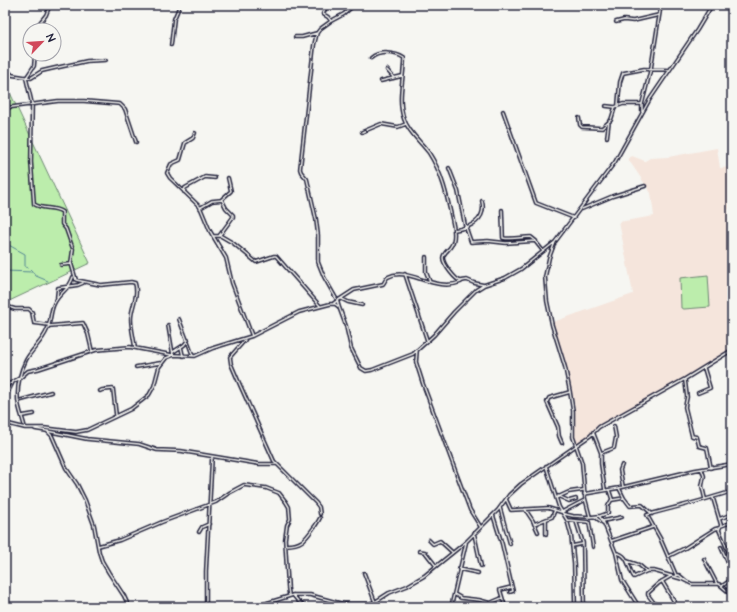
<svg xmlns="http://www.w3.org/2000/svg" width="737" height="612" font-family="'Architects Daughter',sans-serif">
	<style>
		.built { fill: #f5e5dc }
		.green { fill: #bcedac; stroke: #6f8874 }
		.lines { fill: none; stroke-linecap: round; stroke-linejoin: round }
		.stream { stroke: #558693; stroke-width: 1 }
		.street-casing { stroke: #22223b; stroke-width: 4.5 }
		.street { stroke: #f6f6f2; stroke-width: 1.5 }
	</style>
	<rect width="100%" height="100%" fill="#f6f6f2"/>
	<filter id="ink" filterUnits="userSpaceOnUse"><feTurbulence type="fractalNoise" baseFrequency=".025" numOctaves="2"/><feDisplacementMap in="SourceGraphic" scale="8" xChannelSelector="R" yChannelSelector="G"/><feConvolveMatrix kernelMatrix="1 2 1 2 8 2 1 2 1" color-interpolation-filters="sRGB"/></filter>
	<g filter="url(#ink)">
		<path class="built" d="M 717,148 L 720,168 L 732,167 L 732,209 L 728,209 L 732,241 L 732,349 L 577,443 L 574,436 L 575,407 L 553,322 L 633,294 L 619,222 L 654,216 L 651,193 L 628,159 L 632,156 L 645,161 L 650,158 L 668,157 Z"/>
		<path class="green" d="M 5,82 L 90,263 L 5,303 Z
			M 708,275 L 710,307 L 684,309 L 681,308 L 680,278 Z"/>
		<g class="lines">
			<path class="stream" d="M 5,243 L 25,254 L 25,267 L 29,268 L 32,271
				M 5,271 L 33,272 L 36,276 L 48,281"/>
			<defs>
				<path id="street" d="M 327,5 L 323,14 L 328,17 L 331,21
					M 616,22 L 624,20 L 633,21 L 659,15
					M 37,30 L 38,25 L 46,15 L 50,5
					M 295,37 L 302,37 L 317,33
					M 171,45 L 174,19 L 180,5
					M 35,54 L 34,66 L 26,78 L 32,104 L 31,162 L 34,204 C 42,210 54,206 62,212 L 62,224 L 66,229 L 73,249 L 71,263 L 76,280 L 101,285 L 131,282 L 135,283 C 139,296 131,307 131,319 C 131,328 134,339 135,348
					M 371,58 C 379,51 395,52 404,58 C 404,78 397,100 404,119 C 408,132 421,142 429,153 C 442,173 447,196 452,219 C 454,227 456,239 451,246 C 449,250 443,253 443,258 C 443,264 456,281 461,281 C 463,281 465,280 467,280 L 474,283 L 484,285 L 505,278 L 521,269 L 555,242 L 615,162 L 650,99 L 697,30 L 712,5
					M 5,67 L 12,75 L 31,78 L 42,71 L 55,68 L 87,61 L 106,60
					M 387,70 L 394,78
					M 381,81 L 402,76
					M 618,105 L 620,82 L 623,73 L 644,69 L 670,70
					M 606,106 L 615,107
					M 5,108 L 58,101 L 84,101 L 120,104 L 125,109 L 136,142
					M 503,111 L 536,203 L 574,218
					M 642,112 L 642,104 L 651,68 L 661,5
					M 579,118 L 580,125 L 582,127 L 602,128 L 611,120 L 615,107 L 623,104 L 642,104
					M 362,132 L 381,124 L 398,127 L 406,124
					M 195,133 L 193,138 L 185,143 L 180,160 L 171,164 L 167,173 L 170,178 L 200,207 L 210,231 L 226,258 L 232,283 L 252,336
					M 607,137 L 609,121
					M 449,168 L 458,191 L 465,225 L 471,242 L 488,241 L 506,243 L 535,241 L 543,251
					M 184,192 L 185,188 L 205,177 L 215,178
					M 221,200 L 231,191 L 228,178
					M 200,208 L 212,201 L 222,200 L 226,208 L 233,215 L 233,217 L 219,236
					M 582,209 L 613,196 L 645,186
					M 502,210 L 503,238 C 512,240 522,237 531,237 L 536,241
					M 454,230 C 470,228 487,220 482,201
					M 213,236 L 221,236 L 233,243 L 256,262 L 274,256 L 276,256 L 320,306
					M 555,242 L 549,258 L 545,277 L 547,301 L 552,325 L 565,367 L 570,392 L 573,411 L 573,437 L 582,463 L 585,498 L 590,517 L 599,516 L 603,521 L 616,553 L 622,580 L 639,607
					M 426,257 L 426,272 L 430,282
					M 61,265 L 71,264
					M 405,274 L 427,340
					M 57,297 L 58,288 L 78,285 L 83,283
					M 342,299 L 348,302 L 362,305
					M 334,303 L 354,290 L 383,284 C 385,282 385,279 388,277 C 408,266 434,293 461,282
					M 5,306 L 15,309 L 29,309 L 32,312 L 34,323 L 49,325
					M 339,307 L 337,300 L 324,277 L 318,262 L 318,235 L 316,219 L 307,179 L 301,172 L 300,169 L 314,45 L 317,33 L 320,29 L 331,21 L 344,14 L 354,5
					M 179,319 L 193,356
					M 168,325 L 173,355
					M 49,326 L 83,323 L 88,334 L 92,351
					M 245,340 L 230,357 L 231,364 L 240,385 L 274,461 L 316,503 L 319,507 L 320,514
					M 181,347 L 183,356
					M 417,350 L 416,362 L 423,384 L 470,510 L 480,526
					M 173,352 L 184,345 L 188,340
					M 136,367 L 160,363
					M 685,380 L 687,397 L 685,407 L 692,436 L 697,437 L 699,446 L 707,448 L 711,468
					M 5,386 L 20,378 L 28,371 L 38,369 L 96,350 L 130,347 L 172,355
					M 100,391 L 102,390 L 113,389 L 116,415
					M 698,393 L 710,388 L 704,368
					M 5,398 L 13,382
					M 18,401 L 51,392
					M 22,416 L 34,414
					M 5,423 L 25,428 L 44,428 L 76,432 L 87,430 L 131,409 L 149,395 L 154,386 L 159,367 L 166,358 L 174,355 L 195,356 L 213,348 L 252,336 L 299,312 L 330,304 L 335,304 L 339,307 L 346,326 L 351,348 L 361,368 L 366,371 L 372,370 L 413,354 L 434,335 L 454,312 L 476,290 L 484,285
					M 25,428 C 23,419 19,410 18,401 C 17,388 20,372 26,360 C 32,349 42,342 47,330 C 51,322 50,312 54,304 C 60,291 69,291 73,277
					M 35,429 L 47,431 L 52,436 L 66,468 L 77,484 L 85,500 L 94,525 L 99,552 L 102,561 L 109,573 L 124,596 L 129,607
					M 47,431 L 87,439 L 139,444 L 157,450 L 181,451 L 259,464 L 276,464
					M 593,432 L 601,453 L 601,464 L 605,490
					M 562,443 L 559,436 L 558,427 L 547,402 L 549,398 L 570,392
					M 601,453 L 614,448 L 616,437 L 614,426
					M 622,465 L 620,470 L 623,487
					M 546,466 L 559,507 L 567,520 L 571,535 L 574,564 L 575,607
					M 702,470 L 704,476 L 702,486 L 705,499
					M 619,488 L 624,498
					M 584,494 L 619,488 L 695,470 L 732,464
					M 558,496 L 569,501 L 576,499
					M 556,498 L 569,492 L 583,490
					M 713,498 L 721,525 L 719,530 L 732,560
					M 506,499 L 511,510 L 548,508 L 561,512
					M 612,500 L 624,498 L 630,506 L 642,505 L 652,514
					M 500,508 L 510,544
					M 525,509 L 533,521 L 538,532
					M 562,512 L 585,500
					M 564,514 L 573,516 L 590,517
					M 493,515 L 502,544 L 512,587 L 500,590 L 504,603 L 503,607
					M 600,516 L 608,513 L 608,506 L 612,499 L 609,490
					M 595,517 L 603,523
					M 719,519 L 732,514
					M 546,520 L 546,534
					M 567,520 L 589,522 L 593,547
					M 576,521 L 583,543 L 584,607
					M 603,521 L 622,517
					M 534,524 L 552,517 L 555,510
					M 721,526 L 732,522
					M 199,532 L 202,527 L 209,524
					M 474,533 L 481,566
					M 429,540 L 433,544 L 440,541 L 452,552
					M 611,541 L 653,527
					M 286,545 C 303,545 306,538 315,526 C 317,523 318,522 320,518
					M 98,546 L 120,540 L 162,522 L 216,502 L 229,493 L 244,485 L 266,488 L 279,493 L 286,502 L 289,507 L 290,519 L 287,525 L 285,539 L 288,588 L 289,595
					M 572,546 L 582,544
					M 721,547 L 732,572
					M 419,551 L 425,552 L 436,566
					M 616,553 C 629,554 628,569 634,577 L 647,571 L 654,571 L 682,579 L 692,584 L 719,584 L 732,595
					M 669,556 L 685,548 L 715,529 L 719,528
					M 704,559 L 717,584
					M 627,561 L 639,565 L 646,571
					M 459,569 L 478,573
					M 364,573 L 375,602
					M 676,575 L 660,538 L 647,515 C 675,507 704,501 732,491
					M 675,576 L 679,575 L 685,580
					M 662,581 L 675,603 L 675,607
					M 722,586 L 732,579
					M 510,592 L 513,591 L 512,587
					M 454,594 L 461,598 L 479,600 L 490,603 L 502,598
					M 293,595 L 298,601 L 306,607
					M 206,607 L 206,571 L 212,457
					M 254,607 L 293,595 L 310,595 L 343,604 L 368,604 L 375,602 L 389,593 L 407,586 L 424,576 L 466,542 L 498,510 L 509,495 L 521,484 L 590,436 L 599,427 L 685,379 L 732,350
					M 451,607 L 466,543
					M 657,607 L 648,595 L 648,593 L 659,583 L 671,576"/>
			</defs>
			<use href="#street" class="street-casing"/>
			<use href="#street" class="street"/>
		</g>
	</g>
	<rect width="737" height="612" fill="none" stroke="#f6f6f2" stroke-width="20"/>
	<rect x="10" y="10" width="717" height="592" fill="none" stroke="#22223b" stroke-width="1.5" filter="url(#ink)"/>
	<g transform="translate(42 42) rotate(65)"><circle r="19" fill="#f6f6f2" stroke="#a1a1a9"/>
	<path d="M0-3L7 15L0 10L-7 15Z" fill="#d1495b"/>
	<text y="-6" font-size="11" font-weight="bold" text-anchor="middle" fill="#22223b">N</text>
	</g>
</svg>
